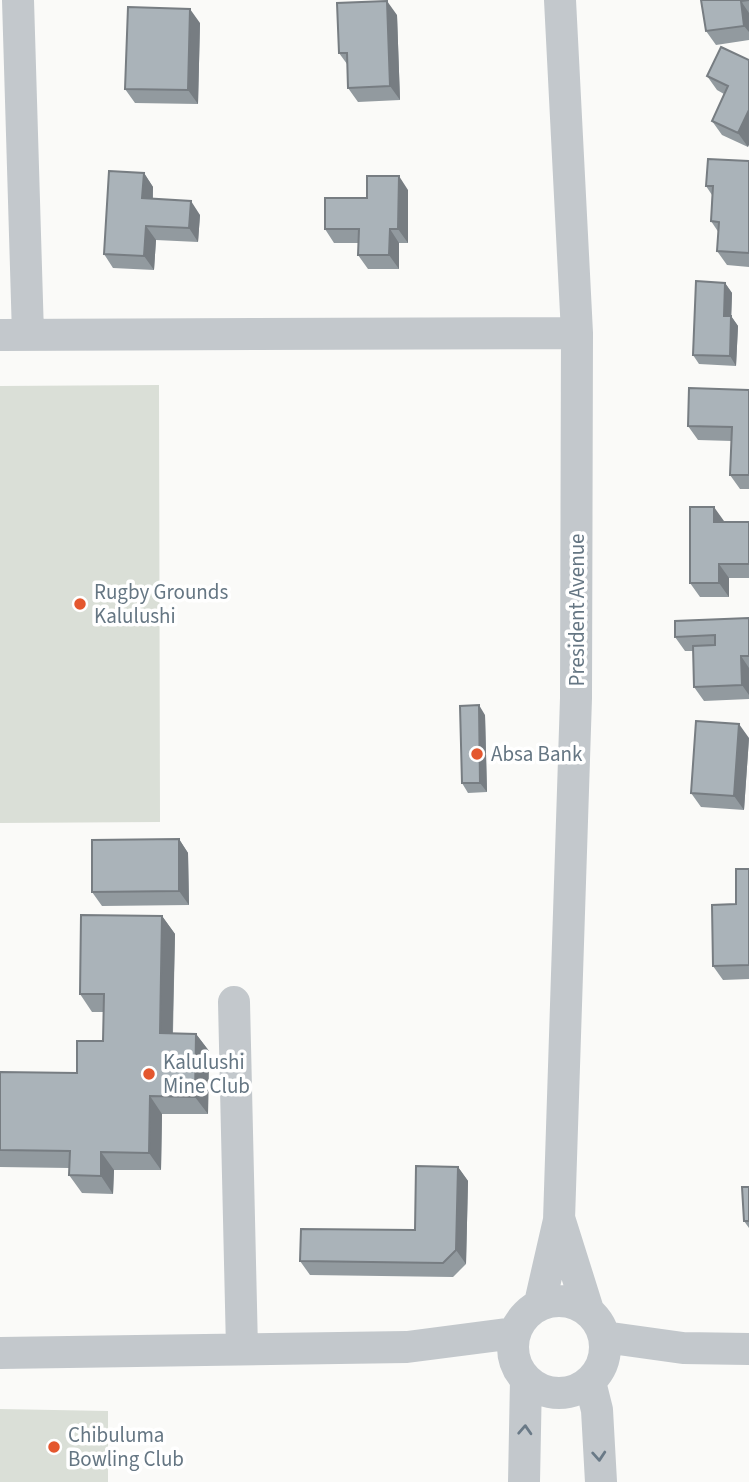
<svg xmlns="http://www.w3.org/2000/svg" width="749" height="1482" font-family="'Source Sans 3',sans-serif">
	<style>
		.green { fill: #dadfd7 }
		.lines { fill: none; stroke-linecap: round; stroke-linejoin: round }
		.minor { stroke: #c3c8cc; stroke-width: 32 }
		.wall { fill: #929a9f }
		.shaded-wall { fill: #777d82 }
		.building { fill: #aab3b9; stroke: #777d82; stroke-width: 2 }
		.oneway { stroke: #6a7a87 }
		.poi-dot { fill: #e4572e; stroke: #fff; stroke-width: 2.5 }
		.labels { text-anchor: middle; stroke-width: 7; stroke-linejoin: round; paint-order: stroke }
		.poi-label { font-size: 21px; fill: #657683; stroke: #fff; text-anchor: start }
		.street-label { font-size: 21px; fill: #657683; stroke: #fff }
	</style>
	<rect width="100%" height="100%" fill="#fafaf8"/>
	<path class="green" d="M 159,385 L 160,822 L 0,823 L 0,386 Z
		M 0,1409 L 108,1411 L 108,1482 L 0,1482 Z"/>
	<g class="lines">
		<path class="minor" d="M 18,0 L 28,335
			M 0,335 L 577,333
			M 234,1002 L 242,1349
			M 560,1221 L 588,1310
			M513 1347a46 46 0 1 1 92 0a46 46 0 1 1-92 0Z
			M 540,1303 L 559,1220 L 576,698 L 577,333 L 560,0
			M 604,1337 L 683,1348 L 749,1349
			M 0,1353 L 407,1347 L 514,1333
			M 590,1382 L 597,1410 L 601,1482
			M 524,1482 L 526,1379"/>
	</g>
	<path class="wall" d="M 701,0 L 749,0 L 749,40 L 716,45 L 706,31 Z
		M 397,15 L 400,100 L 358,102 L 348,88 L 347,64 L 339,53 Z
		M 200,23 L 198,104 L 135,103 L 125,89 Z
		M 749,60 L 748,147 L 722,135 L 712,121 L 724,94 L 717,90 L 707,76 Z
		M 749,161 L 749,267 L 727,265 L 717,251 L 719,233 L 711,221 L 712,195 L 706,186 Z
		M 144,173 L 153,187 L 153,199 L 200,215 L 198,242 L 156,240 L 154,270 L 113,268 L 104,254 Z
		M 408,190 L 408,243 L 399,243 L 399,269 L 368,269 L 358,255 L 359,243 L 334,243 L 325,229 L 367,198 Z
		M 725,283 L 732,293 L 731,316 L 738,326 L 736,366 L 699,364 L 693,355 Z
		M 749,390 L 749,489 L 740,489 L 730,475 L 732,441 L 698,440 L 688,426 Z
		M 724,521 L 724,522 L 749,522 L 749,578 L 729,578 L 729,597 L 700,597 L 690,583 Z
		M 749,618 L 749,699 L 704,701 L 694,687 L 693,651 L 685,651 L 675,637 Z
		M 485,715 L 487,792 L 468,793 L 462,783 Z
		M 749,738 L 744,810 L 701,807 L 691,793 Z
		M 179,839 L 188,853 L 189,905 L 102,906 L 92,892 Z
		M 749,869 L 749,979 L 723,980 L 713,966 Z
		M 162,916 L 175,934 L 173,1033 L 196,1034 L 209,1051 L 208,1114 L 162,1114 L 161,1170 L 114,1170 L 113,1194 L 82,1193 L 69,1175 L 69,1168 L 0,1167 L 0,1072 L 77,1073 L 103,1041 L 104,1012 L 92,1012 L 80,994 Z
		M 458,1167 L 468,1181 L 466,1264 L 453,1277 L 310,1275 L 300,1261 L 415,1230 Z
		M 749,1187 L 749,1228 L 744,1221 Z"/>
	<path class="shaded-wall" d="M 387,1 L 397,15 L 400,100 L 390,86 Z
		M 741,1 L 749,13 L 749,32 L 744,26 Z
		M 190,9 L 200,23 L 198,104 L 188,90 Z
		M 749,110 L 749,145 L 748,147 L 738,133 Z
		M 144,173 L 153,187 L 152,212 L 142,198 Z
		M 399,176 L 408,190 L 408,243 L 398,229 Z
		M 191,201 L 200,215 L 198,242 L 189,228 Z
		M 146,226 L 156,240 L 154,270 L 144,256 Z
		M 390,229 L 399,243 L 399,269 L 389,255 Z
		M 725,283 L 732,293 L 731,326 L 724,316 Z
		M 731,316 L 738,326 L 736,366 L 730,356 Z
		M 714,507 L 724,521 L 724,536 L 714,522 Z
		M 719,564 L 729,578 L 729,597 L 719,583 Z
		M 741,656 L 749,668 L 749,695 L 742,685 Z
		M 479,705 L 485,715 L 487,792 L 480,783 Z
		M 739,724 L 749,738 L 744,810 L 734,796 Z
		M 179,839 L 188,853 L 189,905 L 179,891 Z
		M 162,916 L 175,934 L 172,1051 L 160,1033 Z
		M 196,1034 L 209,1051 L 208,1114 L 195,1097 Z
		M 150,1096 L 162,1114 L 161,1170 L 149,1153 Z
		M 101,1152 L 114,1170 L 113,1194 L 101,1176 Z
		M 458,1167 L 468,1181 L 466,1264 L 456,1250 Z"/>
	<path class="building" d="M 701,0 L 749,0 L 741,1 L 744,26 L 706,31 Z
		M 387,1 L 390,86 L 348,88 L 347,53 L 339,53 L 337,3 Z
		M 128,7 L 190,9 L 188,90 L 125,89 Z
		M 721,47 L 749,60 L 749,110 L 738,133 L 712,121 L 728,86 L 707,76 Z
		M 708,159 L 749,161 L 749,253 L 717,251 L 719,222 L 711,221 L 713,186 L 706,186 Z
		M 109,171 L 144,173 L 142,198 L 191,201 L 189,228 L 146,226 L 144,256 L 104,254 Z
		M 367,176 L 399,176 L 398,229 L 390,229 L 389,255 L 358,255 L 359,229 L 325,229 L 325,198 L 367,198 Z
		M 696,281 L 725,283 L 724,316 L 731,316 L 730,356 L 693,355 Z
		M 689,388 L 749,390 L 749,475 L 730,475 L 732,427 L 688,426 Z
		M 690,507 L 714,507 L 714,522 L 749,522 L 749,564 L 719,564 L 719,583 L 690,583 Z
		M 749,618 L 749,656 L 741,656 L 742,685 L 694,687 L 693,646 L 715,645 L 715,635 L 675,637 L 675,621 Z
		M 479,705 L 480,783 L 462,783 L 460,706 Z
		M 696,721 L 739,724 L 734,796 L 691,793 Z
		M 179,839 L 179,891 L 92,892 L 92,840 Z
		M 736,869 L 749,869 L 749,965 L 713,966 L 712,905 L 736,904 Z
		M 81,915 L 162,916 L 160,1033 L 196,1034 L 195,1097 L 150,1096 L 149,1153 L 101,1152 L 101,1176 L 69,1175 L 70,1151 L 0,1150 L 0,1072 L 77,1073 L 77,1041 L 103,1041 L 104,994 L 80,994 Z
		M 416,1166 L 458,1167 L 456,1250 L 443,1263 L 300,1261 L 301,1229 L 415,1230 Z
		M 742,1187 L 749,1187 L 749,1221 L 744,1221 Z"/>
	<defs><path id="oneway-chevron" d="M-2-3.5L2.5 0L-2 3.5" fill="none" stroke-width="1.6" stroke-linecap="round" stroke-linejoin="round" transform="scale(1.75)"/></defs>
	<g class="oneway">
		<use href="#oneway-chevron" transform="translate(525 1430) rotate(-87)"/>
		<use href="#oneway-chevron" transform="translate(599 1456) rotate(86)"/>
	</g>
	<g class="poi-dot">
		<circle cx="80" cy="604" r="7"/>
		<circle cx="477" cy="754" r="7"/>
		<circle cx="149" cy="1074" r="7"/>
		<circle cx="54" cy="1447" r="7"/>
	</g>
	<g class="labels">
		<g class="poi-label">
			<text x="94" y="599">Rugby Grounds<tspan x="94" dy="24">Kalulushi</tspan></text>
			<text x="491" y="761">Absa Bank</text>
			<text x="163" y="1069">Kalulushi<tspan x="163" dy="24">Mine Club</tspan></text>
			<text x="68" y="1442">Chibuluma<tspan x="68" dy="24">Bowling Club</tspan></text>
		</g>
		<g class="street-label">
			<text transform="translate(577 610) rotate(-90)" y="7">President Avenue</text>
		</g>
	</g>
</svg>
